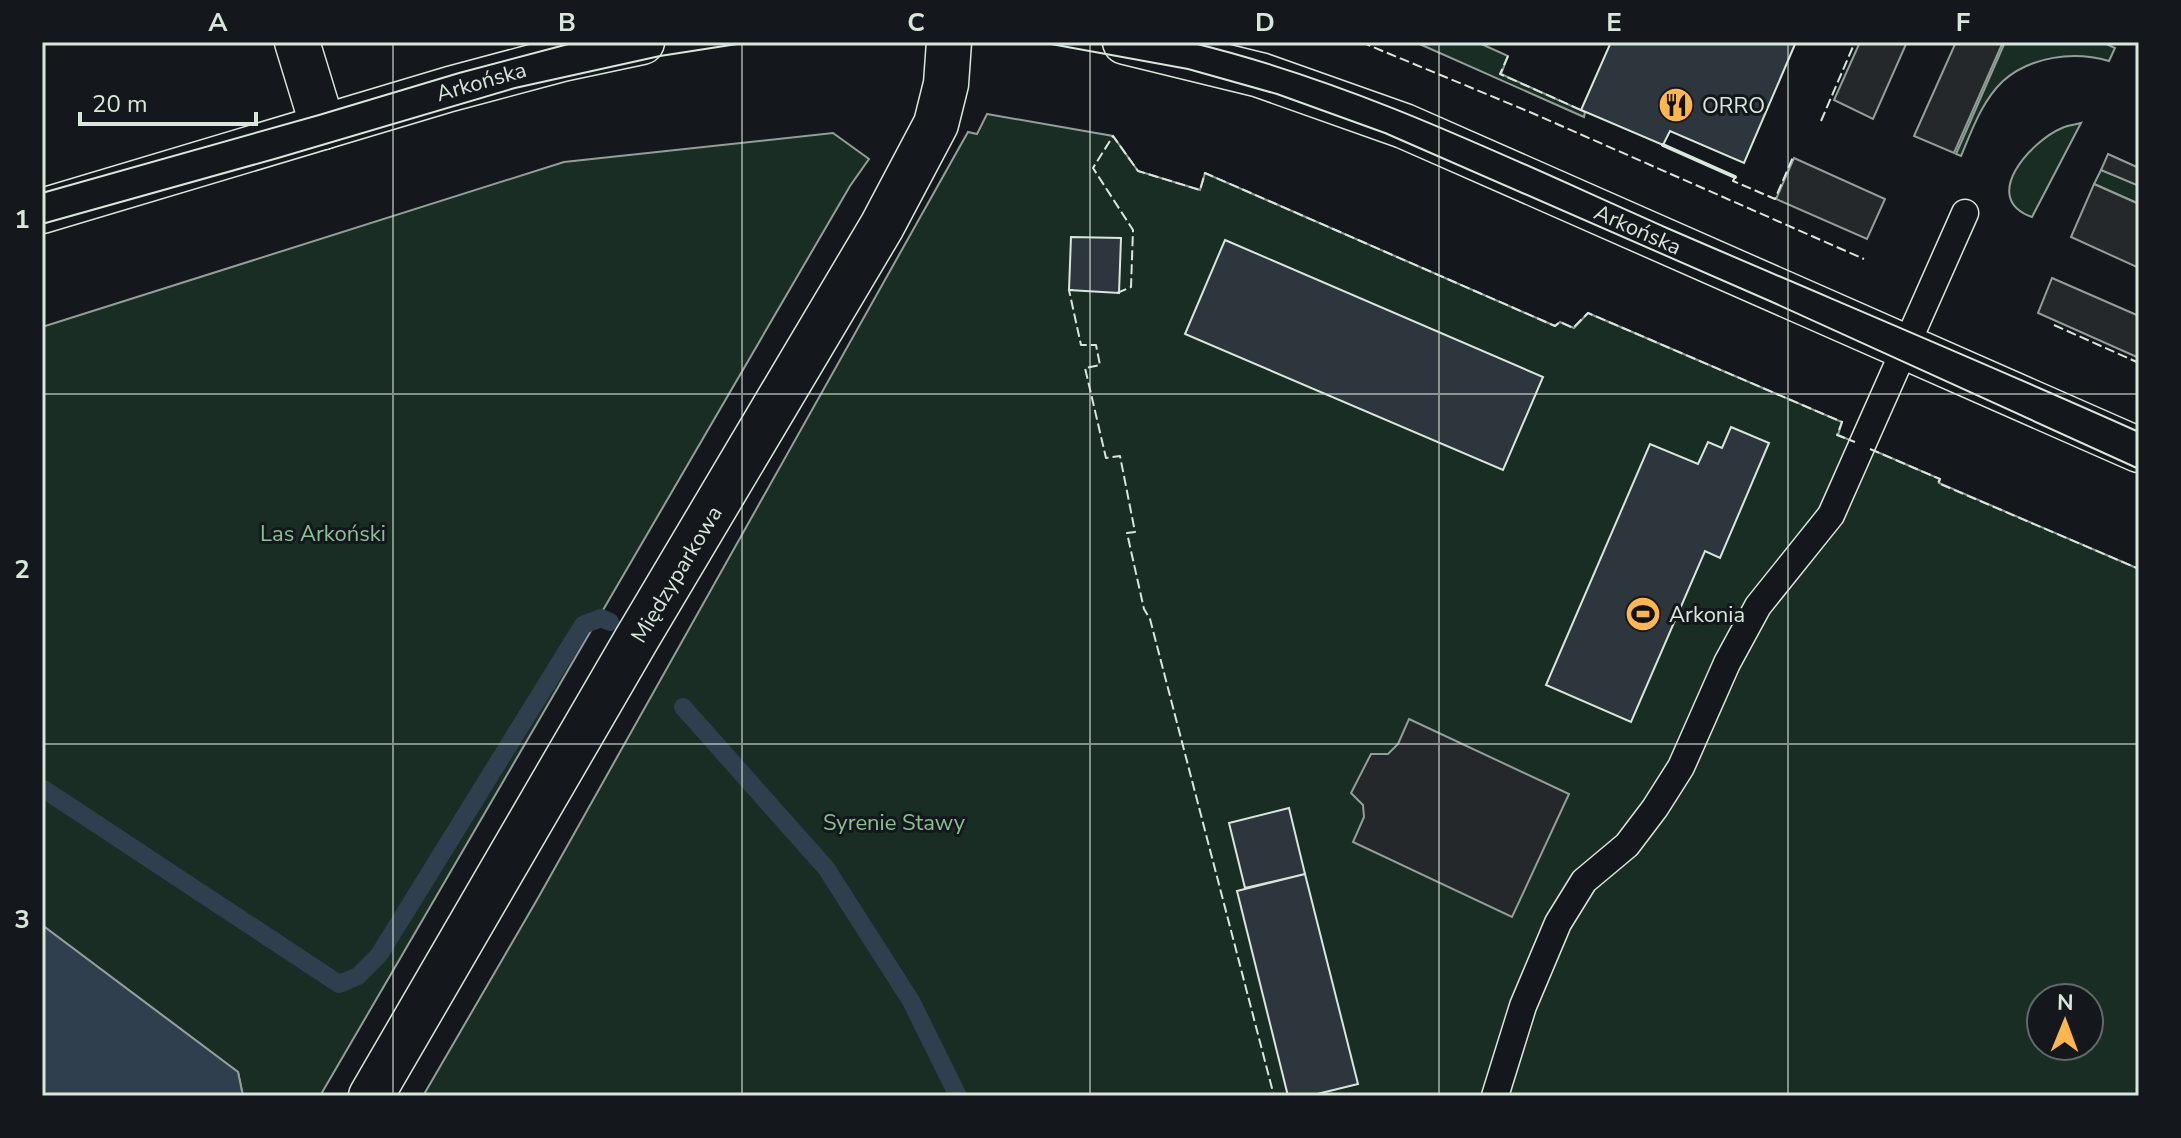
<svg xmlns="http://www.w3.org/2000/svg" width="2181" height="1138" font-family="'Nunito Sans',sans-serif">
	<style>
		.green { fill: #1a2d24; stroke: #939e99; stroke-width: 2; fill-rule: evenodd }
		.parking { fill: #24282b; stroke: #939e99; stroke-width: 2 }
		.water { fill: #2f3f4d; stroke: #939e99; stroke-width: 2 }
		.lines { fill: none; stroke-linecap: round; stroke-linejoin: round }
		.stream { stroke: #2f3f4d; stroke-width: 18 }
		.building { fill: #2c363c; stroke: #d8e6dc; stroke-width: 2 }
		.service-casing { stroke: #d8e6dc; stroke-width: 29 }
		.minor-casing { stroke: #d8e6dc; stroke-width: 47 }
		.tertiary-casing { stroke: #d8e6dc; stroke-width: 47 }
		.service { stroke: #14181c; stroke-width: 26 }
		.minor { stroke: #14181c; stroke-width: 44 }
		.tertiary { stroke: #14181c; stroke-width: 44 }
		.tram { stroke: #d8e6dc; stroke-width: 2 }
		.fence { stroke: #d8e6dc; stroke-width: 2; stroke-dasharray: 10 4; stroke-linecap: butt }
		.wall { stroke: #d8e6dc; stroke-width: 4 }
		.grid { fill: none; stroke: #d8e6dc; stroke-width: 2; stroke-opacity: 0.55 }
		.labels { text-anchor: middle; stroke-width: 6; stroke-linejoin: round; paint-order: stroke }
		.street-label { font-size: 22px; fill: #d8e6dc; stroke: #14181c }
		.poi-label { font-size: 22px; fill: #d8e6dc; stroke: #14181c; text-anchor: start }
		.park-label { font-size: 22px; fill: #8ac095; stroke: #14181c }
		.neatline { fill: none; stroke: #d8e6dc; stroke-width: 3 }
		.grid-label { font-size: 26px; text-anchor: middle; font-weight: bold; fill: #d8e6dc }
	</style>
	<rect width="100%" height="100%" fill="#14181c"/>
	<path class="green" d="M 1415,42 L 1477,42 L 1508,56 L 1501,74 L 1585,112 L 1584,117 Z
		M 2005,42 L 2102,42 L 2115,48 L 2109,61 C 2074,51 2031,56 2003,81 C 1982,101 1972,130 1961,156 L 1956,154 Z
		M 987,114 L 1113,136 L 1138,171 L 1200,190 L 1205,173 L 1555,326 L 1560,322 L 1574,328 L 1588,313 L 1842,422 L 1838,435 L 1940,479 L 1939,483 L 2139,569 L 2139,1096 L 423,1096 L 538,898 L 968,132 L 977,134 ZM 2041,998 L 2089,998 L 2089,1046 L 2041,1046 Z
		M 2081,123 L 2032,217 C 1979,198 2031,141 2062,128 C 2068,125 2075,125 2081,123 Z
		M 833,133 L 869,159 L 850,186 L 320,1096 L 243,1096 L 238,1072 L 42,925 L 42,327 L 564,162 Z
		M 2101,170 L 2139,185 L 2139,204 L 2094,184 Z"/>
	<path class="parking" d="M 1860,42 L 1907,42 L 1873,119 L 1834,100 Z
		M 1956,42 L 2003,42 L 1954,153 L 1914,136 Z
		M 2108,154 L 2139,168 L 2139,186 L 2101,170 Z
		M 1794,158 L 1885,199 L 1867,239 L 1776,199 Z
		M 2094,184 L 2139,204 L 2139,268 L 2071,237 Z
		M 2052,278 L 2139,316 L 2139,358 L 2038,313 Z
		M 1409,719 L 1569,794 L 1512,917 L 1353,842 L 1364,817 L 1363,805 L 1351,793 L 1371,754 L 1388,754 L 1398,744 Z"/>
	<path class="water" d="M 42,925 L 238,1072 L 243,1096 L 42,1096 Z"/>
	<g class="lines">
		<path class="stream" d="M 683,707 L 826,868 L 911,1001 L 958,1096
			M 42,788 L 339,984 L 358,976 L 379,955 L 583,625 L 601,618 L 610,622"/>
	</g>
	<path class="building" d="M 1611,42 L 1796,42 L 1744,163 L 1670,131 L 1663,145 L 1581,110 Z
		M 1071,237 L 1121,238 L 1119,293 L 1069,290 Z
		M 1225,240 L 1543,377 L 1503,470 L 1185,334 Z
		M 1731,427 L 1769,443 L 1720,558 L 1705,551 L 1631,722 L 1546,685 L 1650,444 L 1698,464 L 1708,442 L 1722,448 Z
		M 1289,808 L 1305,874 L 1245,888 L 1229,823 Z
		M 1305,874 L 1358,1084 L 1309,1096 L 1288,1096 L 1237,891 Z"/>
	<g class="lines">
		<defs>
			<path id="service" d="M 1495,1096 L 1523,1006 L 1558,923 L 1584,881 L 1627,845 L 1655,808 L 1681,767 L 1727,663 L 1758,606 L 1831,515 L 1965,213"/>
			<path id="minor" d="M 297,42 L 323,127
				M 371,1096 L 636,640 L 882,226 L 936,124 L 946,84 L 949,42"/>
			<path id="tertiary" d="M 1125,42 L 1260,75 L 1404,126 L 2139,450
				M 42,211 L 450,89 L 562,59 L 642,42"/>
		</defs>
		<use href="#service" class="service-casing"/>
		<use href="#minor" class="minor-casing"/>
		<use href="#tertiary" class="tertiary-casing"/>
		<use href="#service" class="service"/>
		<use href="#minor" class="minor"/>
		<use href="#tertiary" class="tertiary"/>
		<path class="tram" d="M 1040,42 L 1188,69 L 1277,94 L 1385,133 L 1772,302 L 2139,469
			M 1189,42 C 1356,82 1511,159 1667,228 C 1824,296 1983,362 2139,432
			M 42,193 L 319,115 L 459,73 L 576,42
			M 42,224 L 278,158 L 515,88 L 660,56 L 750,42"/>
		<path class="fence" d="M 1361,42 L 1532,113 L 1864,259
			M 1508,56 L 1500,74 L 1581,110
			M 1821,121 L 1855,42
			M 1735,177 L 1733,181 L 1775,199 L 1793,157
			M 1073,290 L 1069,290 L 1081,345 L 1096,345 L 1100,365 L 1085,368 L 1106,458 L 1120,456 L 1135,532 L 1127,533 L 1144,609 L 1150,619 L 1274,1096
			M 1117,293 L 1131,287 L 1133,230 L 1093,168 L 1113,136 L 1138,171 L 1200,190 L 1205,173 L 1555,326 L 1560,322 L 1573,328 L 1588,313 L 1842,422 L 1837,435 L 1855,442
			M 2054,325 L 2139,363
			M 1870,449 L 1940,479 L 1938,483 L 2139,569"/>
		<path class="wall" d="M 1663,145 L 1735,177"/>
	</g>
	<path class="grid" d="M 393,42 L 393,1096M 742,42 L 742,1096M 1090,42 L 1090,1096M 1439,42 L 1439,1096M 1788,42 L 1788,1096M 42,394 L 2139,394M 42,744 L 2139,744"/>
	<defs>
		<symbol id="restaurant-disc" viewBox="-11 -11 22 22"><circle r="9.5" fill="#ffb74d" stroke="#14181c"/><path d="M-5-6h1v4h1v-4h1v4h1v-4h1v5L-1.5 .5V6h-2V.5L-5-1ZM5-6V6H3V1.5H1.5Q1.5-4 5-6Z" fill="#111"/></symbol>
		<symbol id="stadium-disc" viewBox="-11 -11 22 22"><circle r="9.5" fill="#ffb74d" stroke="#14181c"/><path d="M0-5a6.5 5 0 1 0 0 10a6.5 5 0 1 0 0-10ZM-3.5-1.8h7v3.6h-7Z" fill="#111"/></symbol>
	</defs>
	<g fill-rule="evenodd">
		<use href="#restaurant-disc" x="1656" y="85" width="40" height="40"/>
		<use href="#stadium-disc" x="1623" y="594" width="40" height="40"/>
	</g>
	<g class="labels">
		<g class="street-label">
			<text transform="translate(481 81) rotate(-16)" y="8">Arkońska</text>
			<text transform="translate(1638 229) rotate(24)" y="8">Arkońska</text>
			<text transform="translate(676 574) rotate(-59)" y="8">Międzyparkowa</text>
		</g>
		<g class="poi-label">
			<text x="1702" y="113">ORRO</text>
			<text x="1669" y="622">Arkonia</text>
		</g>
		<g class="park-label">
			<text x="323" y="541">Las Arkoński</text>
			<text x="894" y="830">Syrenie Stawy</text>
		</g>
	</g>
	<rect width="2181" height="1138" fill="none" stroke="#14181c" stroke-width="88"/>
	<g transform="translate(2065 1022) rotate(1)"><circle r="38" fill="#14181c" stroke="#626a69" stroke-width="2"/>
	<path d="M0-6L14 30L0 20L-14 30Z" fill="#ffb74d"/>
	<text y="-12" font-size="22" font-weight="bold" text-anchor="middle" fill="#d8e6dc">N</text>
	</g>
	<path d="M80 112v12h176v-12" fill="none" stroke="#d8e6dc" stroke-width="4"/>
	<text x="92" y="112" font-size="24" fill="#d8e6dc" stroke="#14181c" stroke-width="6" paint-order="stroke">20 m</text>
	<rect x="44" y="44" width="2093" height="1050" class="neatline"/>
	<g class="grid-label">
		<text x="218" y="31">A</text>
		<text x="567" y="31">B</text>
		<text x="916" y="31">C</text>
		<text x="1265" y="31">D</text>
		<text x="1614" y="31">E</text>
		<text x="1963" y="31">F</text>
		<text x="22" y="228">1</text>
		<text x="22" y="578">2</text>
		<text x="22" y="928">3</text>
	</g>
</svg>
